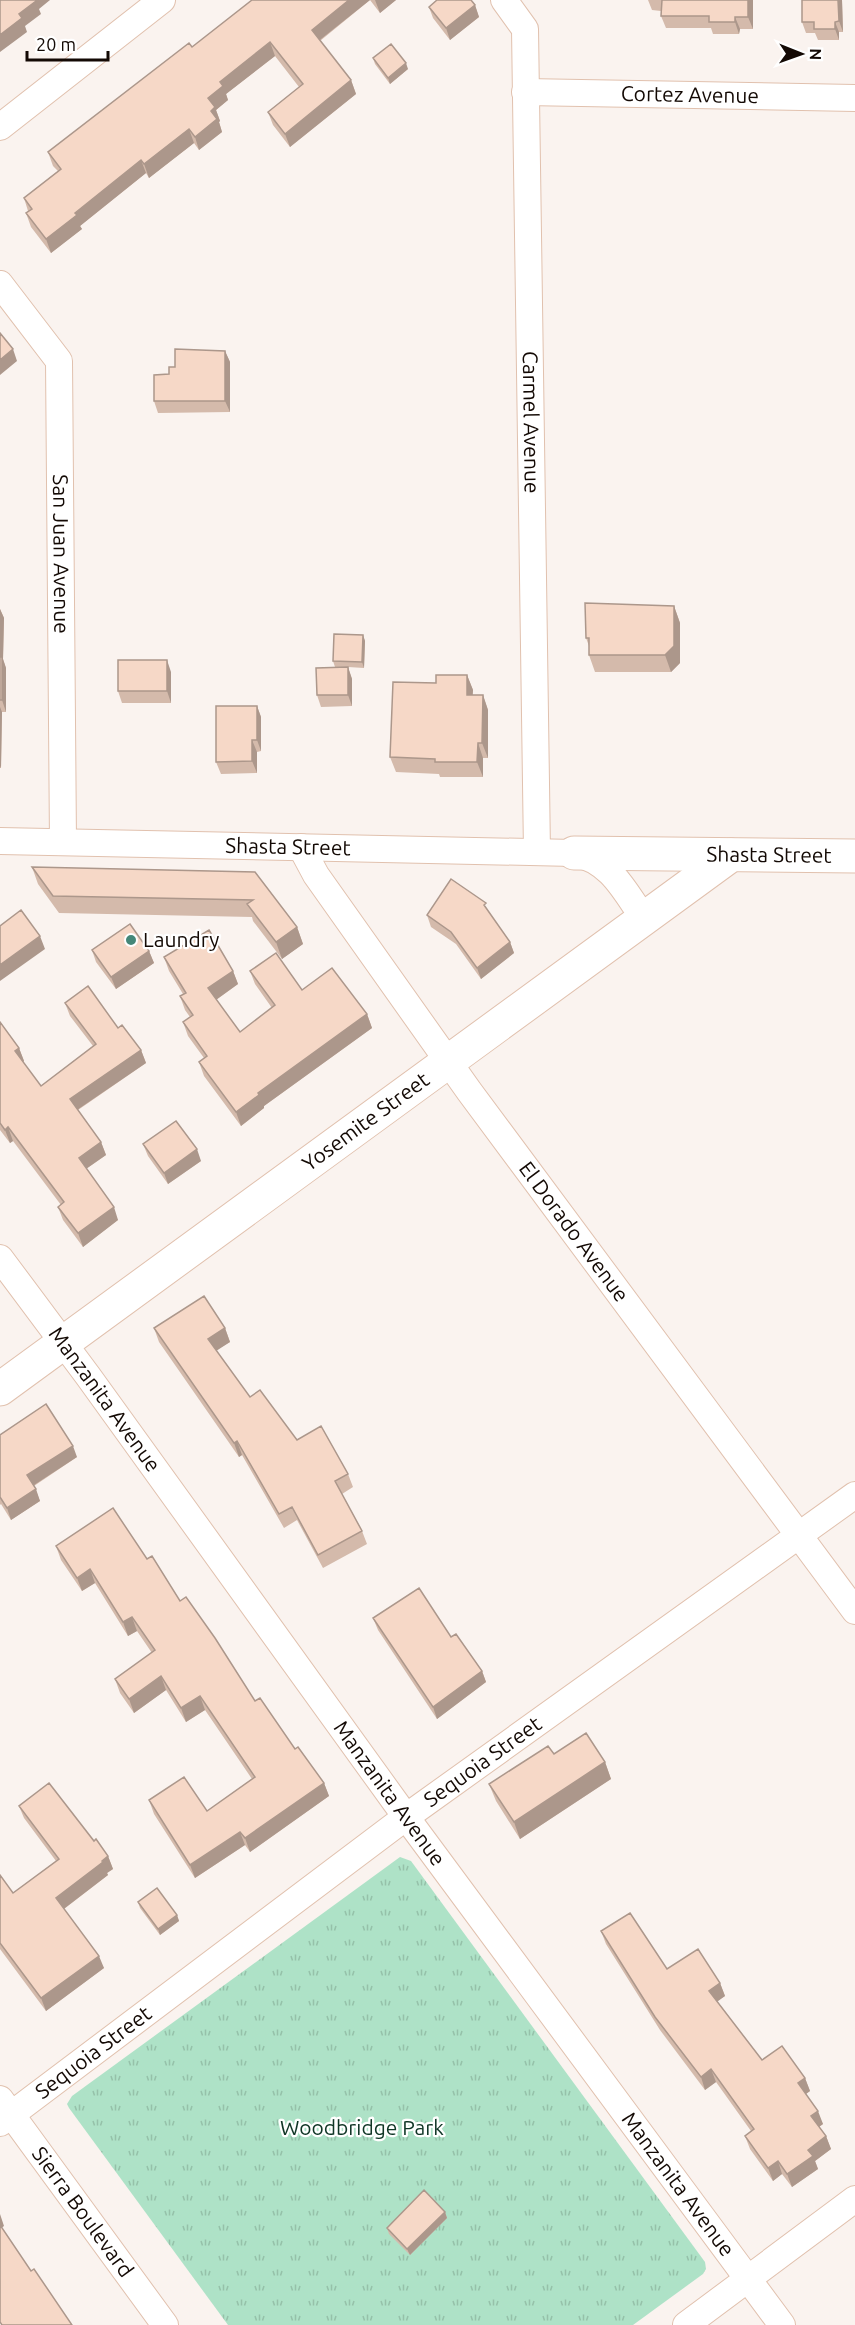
<svg xmlns="http://www.w3.org/2000/svg" width="855" height="2325" font-family="Ubuntu,sans-serif">
	<style>
		.park { fill: url(#park-tufts) }
		.lines { fill: none; stroke-linecap: round; stroke-linejoin: round }
		.street-casing { stroke: #e1c1ae; stroke-width: 28 }
		.secondary-casing { stroke: #e1c1ae; stroke-width: 35 }
		.street { stroke: #fff; stroke-width: 26 }
		.secondary { stroke: #fff; stroke-width: 33 }
		.wall { fill: #d4baab }
		.shaded-wall { fill: #ac978b }
		.building { fill: #f6d8c7; stroke: #ac978b; stroke-width: 1.5 }
		.poi-dot { fill: #448778; stroke: #fff; stroke-width: 2 }
		.labels { text-anchor: middle; stroke-width: 4.5; stroke-linejoin: round; paint-order: stroke }
		.street-label { font-size: 21px; fill: #130904; stroke: #fff }
		.poi-label { font-size: 21px; fill: #130904; stroke: #fff; text-anchor: start }
		.park-label { font-size: 21px; fill: #103626; stroke: #fff }
	</style>
	<defs>
		<pattern id="park-tufts" width="24" height="20" patternUnits="userSpaceOnUse" patternTransform="scale(1.5)"><rect width="24" height="20" fill="#aee2c7"/><path d="M3 7l-1-3M5 7V3M7 7l1-3M15 17l-1-3M17 17v-4M19 17l1-3" fill="none" stroke="#95c1a9"/></pattern>
	</defs>
	<rect width="100%" height="100%" fill="#faf3ef"/>
	<path class="park" d="M 400,1857 L 411,1861 L 705,2262 L 706,2269 L 703,2274 L 633,2325 L 228,2325 L 69,2108 L 67,2104 L 72,2096 Z"/>
	<g class="lines">
		<defs>
			<g id="street">
				<path id="s1" d="M 504,0 L 525,29 L 537,852"/>
				<path id="s2" d="M 525,92 L 855,98"/>
				<path d="M 0,127 L 162,0"/>
				<path id="s3" d="M 0,284 L 59,361 L 63,842"/>
				<path id="s4" d="M 0,841 L 574,853 C 611,861 624,890 644,919"/>
				<path id="s5" d="M 301,847 L 316,875 L 469,1091 L 855,1611"/>
				<path id="s6" d="M 0,1258 L 88,1376 L 406,1817 L 782,2325"/>
				<path id="s7" d="M 0,2099 L 165,2325"/>
				<path id="s8" d="M 0,2123 L 406,1817 L 855,1495"/>
				<path d="M 686,2325 L 855,2199"/>
			</g>
			<g id="secondary">
				<path id="s9" d="M 574,853 L 855,856"/>
				<path id="s10" d="M 0,1389 L 731,855"/>
			</g>
		</defs>
		<use href="#street" class="street-casing"/>
		<use href="#secondary" class="secondary-casing"/>
		<use href="#street" class="street"/>
		<use href="#secondary" class="secondary"/>
	</g>
	<path class="wall" d="M 252,0 L 396,0 L 380,13 L 370,0 L 320,41 L 351,80 L 356,94 L 290,147 L 273,125 L 268,112 L 299,87 L 275,56 L 226,94 L 228,100 L 216,110 L 220,121 L 219,122 L 222,132 L 199,150 L 194,143 L 149,178 L 146,173 L 80,226 L 82,229 L 51,253 L 31,227 L 26,213 L 28,211 L 24,198 L 58,171 L 53,166 L 48,152 L 192,47 Z
		M 648,0 L 753,0 L 753,29 L 740,29 L 739,34 L 713,34 L 711,28 L 666,28 L 661,16 L 661,11 L 652,10 Z
		M 842,0 L 843,32 L 839,32 L 839,40 L 818,40 L 815,33 L 806,33 L 802,22 Z
		M 475,5 L 479,17 L 450,40 L 433,18 L 429,7 Z
		M 373,58 L 408,69 L 390,84 L 375,64 Z
		M 225,351 L 230,362 L 230,412 L 158,413 L 154,401 L 169,374 L 175,367 Z
		M 674,606 L 680,623 L 680,663 L 671,672 L 595,672 L 589,655 L 589,646 L 586,638 Z
		M 0,609 L 4,618 L 3,659 L 6,668 L 6,712 L 2,712 L 1,768 L 0,768 Z
		M 363,635 L 365,641 L 364,668 L 348,667 L 352,679 L 352,706 L 321,707 L 317,695 L 345,667 L 335,667 L 333,661 Z
		M 171,672 L 171,703 L 122,703 L 118,691 Z
		M 467,675 L 473,690 L 472,695 L 483,695 L 488,710 L 488,758 L 483,758 L 483,777 L 440,777 L 439,774 L 396,772 L 390,757 L 436,683 Z
		M 257,706 L 261,717 L 261,751 L 257,752 L 257,773 L 221,774 L 216,762 Z
		M 32,867 L 255,872 L 297,927 L 303,944 L 282,959 L 253,921 L 252,917 L 59,913 L 38,884 Z
		M 427,915 L 510,942 L 514,953 L 481,979 L 456,944 L 431,927 Z
		M 92,950 L 149,951 L 154,963 L 116,989 L 96,962 Z
		M 164,957 L 233,971 L 238,984 L 216,1000 L 240,1032 L 272,1008 L 255,984 L 250,971 L 367,1014 L 372,1028 L 264,1106 L 264,1108 L 241,1126 L 204,1076 L 199,1062 L 204,1058 L 188,1036 L 183,1022 L 190,1017 L 185,1010 L 180,996 L 183,994 L 169,971 Z
		M 65,1003 L 118,1028 L 141,1050 L 146,1063 L 78,1110 L 101,1142 L 106,1155 L 86,1169 L 118,1220 L 83,1247 L 63,1220 L 58,1207 L 61,1205 L 13,1141 L 10,1143 L 0,1130 L 0,1022 L 19,1048 L 24,1061 L 23,1062 L 41,1086 L 93,1046 L 70,1016 Z
		M 143,1144 L 201,1161 L 168,1184 L 148,1156 Z
		M 154,1328 L 225,1328 L 230,1342 L 216,1350 L 250,1397 L 297,1440 L 348,1474 L 353,1487 L 342,1494 L 362,1531 L 367,1544 L 323,1568 L 297,1520 L 284,1528 L 242,1455 L 239,1457 L 159,1342 Z
		M 0,1435 L 77,1457 L 34,1486 L 40,1501 L 11,1520 L 1,1504 L 0,1505 Z
		M 56,1546 L 147,1559 L 255,1701 L 295,1749 L 324,1783 L 329,1796 L 250,1852 L 245,1845 L 195,1878 L 154,1814 L 149,1800 L 207,1811 L 252,1779 L 205,1710 L 186,1722 L 166,1690 L 134,1713 L 120,1693 L 115,1679 L 152,1653 L 137,1631 L 128,1636 L 95,1583 L 82,1591 L 61,1560 Z
		M 373,1618 L 451,1637 L 482,1671 L 486,1682 L 437,1719 L 378,1630 Z
		M 554,1754 L 605,1762 L 611,1779 L 520,1839 L 496,1801 L 489,1784 Z
		M 19,1806 L 94,1841 L 108,1856 L 113,1869 L 107,1873 L 108,1875 L 64,1909 L 104,1968 L 46,2011 L 0,1949 L 0,1875 L 13,1893 L 56,1861 L 24,1818 Z
		M 138,1902 L 177,1915 L 179,1921 L 160,1935 L 140,1908 Z
		M 601,1931 L 667,1969 L 720,1983 L 725,1996 L 717,2001 L 762,2060 L 805,2078 L 810,2091 L 806,2094 L 823,2124 L 819,2127 L 826,2136 L 831,2149 L 815,2161 L 818,2169 L 792,2187 L 782,2174 L 773,2181 L 750,2149 L 745,2136 L 751,2131 L 716,2082 L 705,2090 L 660,2030 L 606,1944 Z
		M 445,2212 L 447,2218 L 410,2255 L 389,2234 L 387,2228 Z"/>
	<path class="shaded-wall" d="M 34,0 L 50,0 L 39,9 L 41,14 L 25,26 L 27,32 L 0,52 L 0,35 L 19,14 Z
		M 349,0 L 370,0 L 316,43 L 312,30 Z
		M 375,0 L 396,0 L 380,13 Z
		M 748,0 L 753,0 L 753,29 L 748,17 Z
		M 838,0 L 842,0 L 843,32 L 839,21 Z
		M 475,5 L 479,17 L 450,40 L 446,28 Z
		M 735,17 L 740,29 L 739,34 L 735,22 Z
		M 835,22 L 839,32 L 839,40 L 835,29 Z
		M 270,42 L 275,56 L 226,94 L 228,100 L 216,110 L 220,121 L 219,122 L 222,132 L 199,150 L 195,137 L 211,111 L 208,98 L 220,82 Z
		M 406,63 L 408,69 L 390,84 L 388,78 Z
		M 351,80 L 356,94 L 290,147 L 285,134 Z
		M 189,129 L 194,143 L 149,178 L 144,164 Z
		M 141,160 L 146,173 L 80,226 L 82,229 L 51,253 L 46,239 L 75,213 Z
		M 13,349 L 17,361 L 0,375 L 0,360 Z
		M 225,351 L 230,362 L 230,412 L 225,401 Z
		M 674,606 L 680,623 L 680,663 L 671,672 L 665,655 Z
		M 0,609 L 4,618 L 3,659 L 6,668 L 6,712 L 2,700 L 0,661 Z
		M 363,635 L 365,641 L 364,668 L 362,662 Z
		M 167,660 L 171,672 L 171,703 L 167,691 Z
		M 348,667 L 352,679 L 352,706 L 348,695 Z
		M 467,675 L 473,690 L 472,709 L 467,695 Z
		M 483,695 L 488,710 L 488,758 L 482,743 Z
		M 257,706 L 261,717 L 261,751 L 257,740 Z
		M 0,707 L 2,712 L 1,768 L 0,766 Z
		M 252,740 L 257,752 L 257,773 L 252,761 Z
		M 478,743 L 483,758 L 483,777 L 477,762 Z
		M 297,927 L 303,944 L 282,959 L 276,942 Z
		M 40,936 L 45,949 L 0,981 L 0,965 Z
		M 510,942 L 514,953 L 481,979 L 477,968 Z
		M 149,951 L 154,963 L 116,989 L 111,977 Z
		M 233,971 L 238,984 L 213,1002 L 208,988 Z
		M 367,1014 L 372,1028 L 264,1106 L 264,1108 L 241,1126 L 236,1112 L 258,1093 Z
		M 19,1048 L 24,1061 L 20,1064 L 15,1051 Z
		M 141,1050 L 146,1063 L 74,1112 L 70,1099 Z
		M 8,1127 L 13,1141 L 10,1143 L 5,1130 Z
		M 101,1142 L 106,1155 L 83,1171 L 79,1158 Z
		M 197,1149 L 201,1161 L 168,1184 L 164,1173 Z
		M 114,1207 L 118,1220 L 83,1247 L 78,1233 Z
		M 225,1328 L 230,1342 L 213,1353 L 208,1339 Z
		M 237,1441 L 242,1455 L 239,1457 L 234,1443 Z
		M 73,1446 L 77,1457 L 31,1487 L 27,1475 Z
		M 36,1489 L 40,1501 L 11,1520 L 7,1508 Z
		M 90,1569 L 95,1583 L 82,1591 L 77,1578 Z
		M 132,1617 L 137,1631 L 128,1636 L 123,1622 Z
		M 482,1671 L 486,1682 L 437,1719 L 433,1707 Z
		M 161,1676 L 166,1690 L 134,1713 L 129,1699 Z
		M 200,1696 L 205,1710 L 186,1722 L 181,1708 Z
		M 605,1762 L 611,1779 L 520,1839 L 514,1822 Z
		M 324,1783 L 329,1796 L 250,1852 L 245,1838 Z
		M 240,1832 L 245,1845 L 195,1878 L 190,1865 Z
		M 108,1856 L 113,1869 L 107,1873 L 108,1875 L 61,1911 L 56,1898 Z
		M 177,1915 L 179,1921 L 160,1935 L 158,1929 Z
		M 99,1956 L 104,1968 L 46,2011 L 41,1998 Z
		M 720,1983 L 725,1996 L 714,2004 L 709,1991 Z
		M 711,2069 L 716,2082 L 705,2090 L 701,2077 Z
		M 805,2078 L 810,2091 L 803,2096 L 798,2083 Z
		M 818,2111 L 823,2124 L 816,2129 L 811,2116 Z
		M 826,2136 L 831,2149 L 815,2161 L 818,2169 L 792,2187 L 787,2174 L 808,2150 Z
		M 778,2161 L 782,2174 L 773,2181 L 768,2168 Z
		M 445,2212 L 447,2218 L 410,2255 L 407,2249 Z
		M 0,2214 L 4,2226 L 0,2229 Z"/>
	<path class="building" d="M 0,0 L 36,0 L 36,1 L 19,14 L 22,18 L 0,35 Z
		M 252,0 L 349,0 L 312,30 L 351,80 L 285,134 L 268,112 L 303,84 L 270,42 L 220,82 L 223,86 L 208,98 L 215,107 L 211,111 L 217,119 L 195,137 L 189,129 L 144,164 L 141,160 L 75,213 L 77,215 L 46,239 L 26,213 L 32,209 L 24,198 L 61,169 L 48,152 L 189,43 L 192,47 Z
		M 437,0 L 471,0 L 475,5 L 446,28 L 429,7 Z
		M 662,0 L 748,0 L 748,17 L 735,17 L 735,22 L 709,22 L 709,16 L 661,16 Z
		M 802,0 L 838,0 L 839,21 L 835,22 L 835,29 L 814,29 L 814,22 L 802,22 Z
		M 391,44 L 406,63 L 388,78 L 373,58 Z
		M 0,333 L 13,349 L 0,360 Z
		M 175,349 L 225,351 L 225,401 L 154,401 L 154,375 L 169,374 L 169,367 L 175,367 Z
		M 585,603 L 674,606 L 674,646 L 665,655 L 589,655 L 589,638 L 586,638 Z
		M 334,634 L 363,635 L 362,662 L 333,661 Z
		M 0,657 L 2,657 L 2,700 L 0,700 Z
		M 118,660 L 167,660 L 167,691 L 118,691 Z
		M 348,667 L 348,695 L 317,695 L 316,668 Z
		M 436,675 L 467,675 L 467,695 L 483,695 L 482,743 L 478,743 L 477,762 L 435,762 L 435,759 L 390,757 L 393,682 L 436,683 Z
		M 216,706 L 257,706 L 257,740 L 252,740 L 252,761 L 216,762 Z
		M 32,867 L 255,872 L 297,927 L 276,942 L 247,904 L 253,900 L 53,896 Z
		M 451,879 L 486,903 L 484,905 L 510,942 L 477,968 L 451,932 L 427,915 Z
		M 21,910 L 40,936 L 0,965 L 0,926 Z
		M 130,924 L 149,951 L 111,977 L 92,950 Z
		M 209,930 L 233,971 L 208,988 L 240,1032 L 275,1005 L 250,971 L 276,953 L 302,990 L 332,968 L 367,1014 L 258,1093 L 259,1095 L 236,1112 L 199,1062 L 207,1056 L 183,1022 L 193,1015 L 180,996 L 186,993 L 164,957 Z
		M 88,986 L 118,1028 L 122,1025 L 141,1050 L 70,1099 L 101,1142 L 79,1158 L 114,1207 L 78,1233 L 58,1207 L 64,1202 L 8,1127 L 5,1130 L 0,1123 L 0,1022 L 19,1048 L 15,1051 L 41,1086 L 96,1044 L 65,1003 Z
		M 176,1121 L 197,1149 L 164,1173 L 143,1144 Z
		M 204,1296 L 225,1328 L 208,1339 L 250,1397 L 260,1390 L 297,1440 L 321,1426 L 348,1474 L 335,1481 L 362,1531 L 318,1555 L 292,1507 L 279,1514 L 237,1441 L 234,1443 L 154,1328 Z
		M 46,1404 L 73,1446 L 27,1475 L 36,1489 L 7,1508 L 0,1497 L 0,1435 Z
		M 113,1508 L 147,1559 L 152,1556 L 180,1601 L 186,1597 L 215,1638 L 255,1701 L 260,1698 L 295,1749 L 298,1747 L 324,1783 L 245,1838 L 240,1832 L 190,1865 L 149,1800 L 184,1777 L 207,1811 L 255,1777 L 200,1696 L 181,1708 L 161,1676 L 129,1699 L 115,1679 L 155,1650 L 132,1617 L 123,1622 L 90,1569 L 77,1578 L 56,1546 Z
		M 419,1588 L 451,1637 L 456,1634 L 482,1671 L 433,1707 L 373,1618 Z
		M 586,1733 L 605,1762 L 514,1822 L 489,1784 L 548,1746 L 554,1754 Z
		M 49,1783 L 94,1841 L 96,1839 L 108,1856 L 102,1861 L 103,1862 L 56,1898 L 99,1956 L 41,1998 L 0,1943 L 0,1875 L 13,1893 L 59,1859 L 19,1806 Z
		M 157,1888 L 177,1915 L 158,1929 L 138,1902 Z
		M 630,1913 L 667,1969 L 698,1949 L 720,1983 L 709,1991 L 762,2060 L 782,2046 L 805,2078 L 798,2083 L 818,2111 L 811,2116 L 826,2136 L 808,2150 L 813,2156 L 787,2174 L 778,2161 L 768,2168 L 745,2136 L 754,2129 L 711,2069 L 701,2077 L 655,2017 L 601,1931 Z
		M 424,2190 L 445,2212 L 407,2249 L 387,2228 Z
		M 0,2225 L 31,2271 L 34,2269 L 72,2325 L 2,2325 L 0,2322 Z"/>
	<circle class="poi-dot" cx="131" cy="940" r="6"/>
	<g class="labels">
		<g class="street-label">
			<text dy="7" stroke="none"><textPath href="#s2" startOffset="165">Cortez Avenue</textPath></text>
			<text dy="7" stroke="none"><textPath href="#s1" startOffset="429">Carmel Avenue</textPath></text>
			<text dy="7" stroke="none"><textPath href="#s3" startOffset="290">San Juan Avenue</textPath></text>
			<text dy="7" stroke="none"><textPath href="#s4" startOffset="288">Shasta Street</textPath></text>
			<text dy="7" stroke="none"><textPath href="#s9" startOffset="195">Shasta Street</textPath></text>
			<text dy="7" stroke="none"><textPath href="#s10" startOffset="453">Yosemite Street</textPath></text>
			<text dy="7" stroke="none"><textPath href="#s5" startOffset="472">El Dorado Avenue</textPath></text>
			<text dy="7" stroke="none"><textPath href="#s6" startOffset="176">Manzanita Avenue</textPath></text>
			<text dy="7" stroke="none"><textPath href="#s8" startOffset="603">Sequoia Street</textPath></text>
			<text dy="7" stroke="none"><textPath href="#s6" startOffset="662">Manzanita Avenue</textPath></text>
			<text dy="7" stroke="none"><textPath href="#s8" startOffset="117">Sequoia Street</textPath></text>
			<text dy="7" stroke="none"><textPath href="#s6" startOffset="1148">Manzanita Avenue</textPath></text>
			<text dy="7" stroke="none"><textPath href="#s7" startOffset="140">Sierra Boulevard</textPath></text>
		</g>
		<g class="poi-label">
			<text x="143" y="947">Laundry</text>
		</g>
		<g class="park-label">
			<text x="362" y="2135">Woodbridge Park</text>
		</g>
	</g>
	<g transform="translate(801 54) rotate(91)" stroke="#ffffff" stroke-width="4.5" paint-order="stroke">
	<path d="M0-4.5L10 22L0 15L-10 22Z" fill="#130904"/>
	<text y="-9" font-size="16" font-weight="bold" text-anchor="middle" fill="#130904">N</text>
	</g>
	<path d="M27 51v9h81v-9" fill="none" stroke="#130904" stroke-width="3"/>
	<text x="36" y="51" font-size="18" fill="#130904" stroke="#ffffff" stroke-width="4.5" paint-order="stroke">20 m</text>
</svg>
